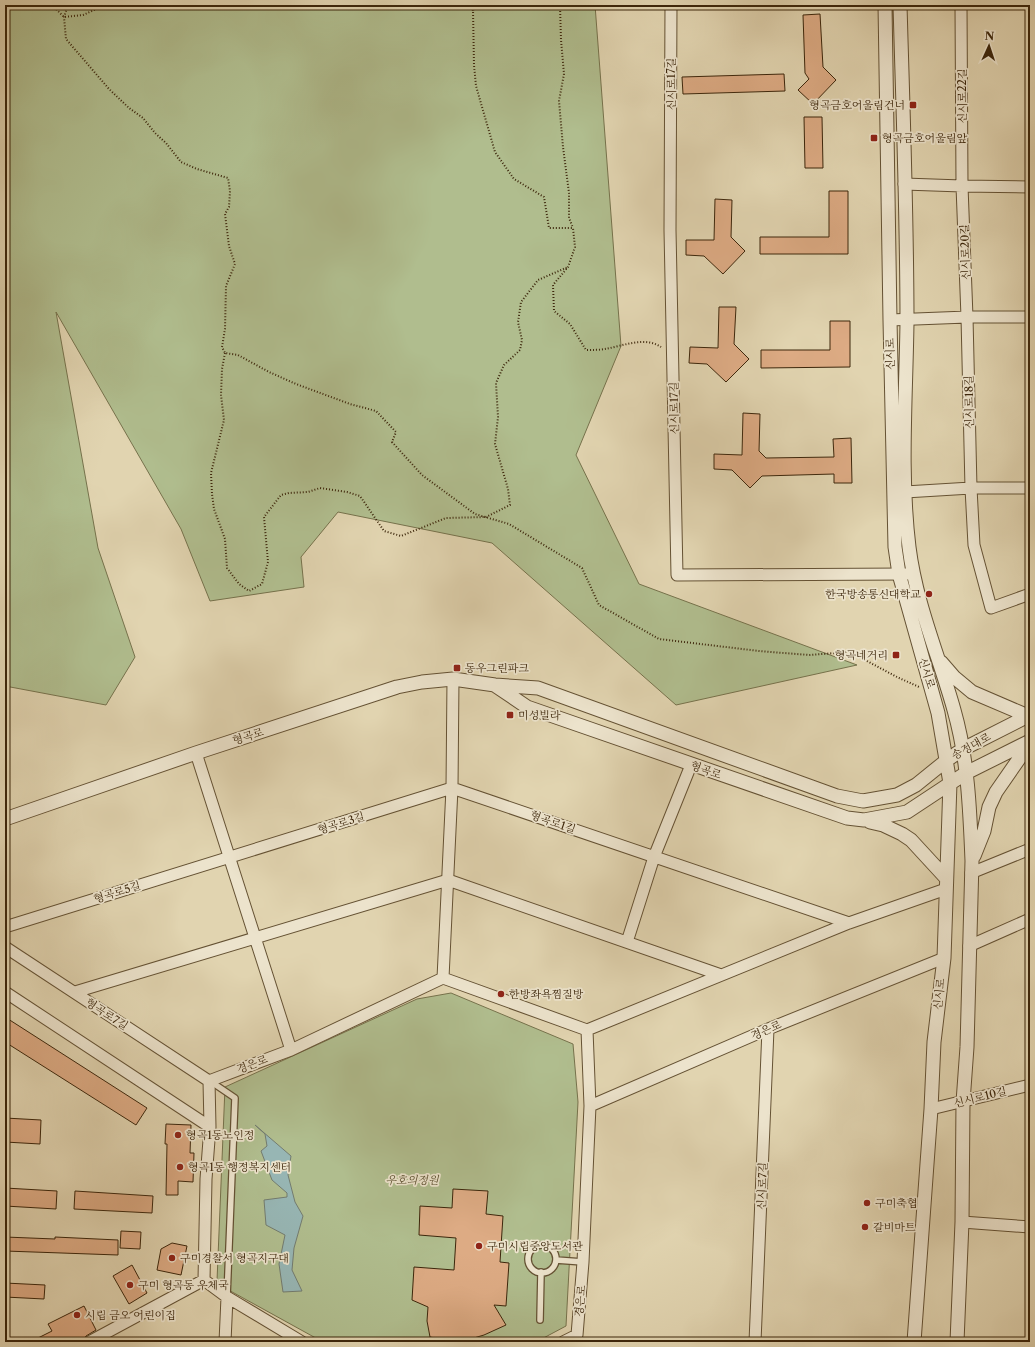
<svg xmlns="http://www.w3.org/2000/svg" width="1035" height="1347" font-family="'Libre Caslon Text','Noto Serif KR',serif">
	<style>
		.green { fill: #b0bd8e; stroke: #76724c }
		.water { fill: #97b6b4; stroke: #737c70 }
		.building { fill: #ddab84; stroke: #3c260b }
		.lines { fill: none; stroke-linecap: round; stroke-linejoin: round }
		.service-casing { stroke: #655234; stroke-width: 8 }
		.minor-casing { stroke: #655234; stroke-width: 13 }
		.tertiary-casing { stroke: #655234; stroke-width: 15 }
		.path { stroke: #3c260b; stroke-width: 2; stroke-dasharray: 1 2; stroke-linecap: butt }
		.service { stroke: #ece3cc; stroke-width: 5.5 }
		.minor { stroke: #ece3cc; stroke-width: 11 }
		.tertiary { stroke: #ece3cc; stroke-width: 13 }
		.poi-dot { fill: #8f2418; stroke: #ece3cc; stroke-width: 1.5 }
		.labels { text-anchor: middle; stroke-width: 3.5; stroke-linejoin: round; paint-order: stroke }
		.street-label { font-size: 11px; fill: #3c260b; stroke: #ece3cc }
		.poi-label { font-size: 11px; fill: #3c260b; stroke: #ece3cc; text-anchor: start }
		.park-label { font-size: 11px; font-style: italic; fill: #594c2c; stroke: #ece3cc }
	</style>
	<rect width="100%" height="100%" fill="#e1d4b0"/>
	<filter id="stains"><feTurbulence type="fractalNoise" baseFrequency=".005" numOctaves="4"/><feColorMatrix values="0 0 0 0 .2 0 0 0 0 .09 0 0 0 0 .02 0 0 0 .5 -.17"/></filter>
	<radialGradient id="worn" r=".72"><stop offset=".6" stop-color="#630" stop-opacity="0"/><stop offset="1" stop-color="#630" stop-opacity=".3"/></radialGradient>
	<path class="green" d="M 5,5 L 595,5 L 621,346 L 576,455 L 639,584 L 857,665 L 676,705 L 492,543 L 338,512 L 301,557 L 304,587 L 210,601 L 181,529 L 56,312 L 98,548 L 135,657 L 106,705 L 5,686 Z
		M 451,993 L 573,1044 L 578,1102 L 566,1326 L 536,1342 L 323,1342 L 214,1282 L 217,1281 L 225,1087 L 417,999 Z"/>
	<path class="water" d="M 255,1125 L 291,1156 L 288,1175 L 295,1202 L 303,1216 L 294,1248 L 292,1270 L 302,1291 L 283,1292 L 279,1264 L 285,1235 L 266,1225 L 264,1200 L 287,1197 L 287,1193 L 272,1180 L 261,1151 L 267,1146 L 265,1134 Z"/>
	<path class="building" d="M 820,14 L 823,67 L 836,80 L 813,104 L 798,90 L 809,79 L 805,73 L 803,15 Z
		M 784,74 L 785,91 L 683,94 L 682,77 Z
		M 804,117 L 822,117 L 823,168 L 805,168 Z
		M 829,191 L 848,191 L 848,254 L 760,254 L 760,237 L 829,237 Z
		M 715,199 L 732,200 L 731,237 L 745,251 L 723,274 L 704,256 L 686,255 L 686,240 L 714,240 Z
		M 719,307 L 736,307 L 734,344 L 749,359 L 726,382 L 707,364 L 689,363 L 690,347 L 718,348 Z
		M 830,321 L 850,321 L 850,367 L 761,368 L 761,350 L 830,350 Z
		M 743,413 L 760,414 L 759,451 L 766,458 L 834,457 L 833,439 L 851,438 L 852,483 L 834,483 L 834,474 L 762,476 L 750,488 L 732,470 L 714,469 L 714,454 L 742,455 Z
		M 5,1017 L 147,1108 L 136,1125 L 5,1042 Z
		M 5,1118 L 41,1120 L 40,1144 L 5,1142 Z
		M 166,1124 L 191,1125 L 190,1153 L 194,1153 L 193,1182 L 178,1181 L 178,1195 L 166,1195 L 167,1144 L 165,1144 Z
		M 5,1188 L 57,1191 L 56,1209 L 5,1206 Z
		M 453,1189 L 488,1191 L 486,1214 L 503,1216 L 500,1262 L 509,1263 L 506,1306 L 494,1305 L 506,1325 L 484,1335 L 467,1340 L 457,1342 L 430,1337 L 427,1321 L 428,1307 L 412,1300 L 414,1267 L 454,1270 L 456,1238 L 419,1235 L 420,1206 L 452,1208 Z
		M 75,1191 L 153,1196 L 152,1213 L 74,1209 Z
		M 121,1231 L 141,1232 L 140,1249 L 120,1248 Z
		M 5,1237 L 55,1239 L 55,1237 L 118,1240 L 118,1255 L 5,1251 Z
		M 172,1243 L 187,1246 L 181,1275 L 157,1270 L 161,1249 Z
		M 132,1265 L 147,1293 L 129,1304 L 113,1276 Z
		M 5,1283 L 45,1285 L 44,1299 L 5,1297 Z
		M 84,1306 L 96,1330 L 86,1336 L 83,1340 L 78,1342 L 30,1342 L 52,1331 L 48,1324 Z"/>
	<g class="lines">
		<defs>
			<path id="service" d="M 210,1081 L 235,1098 L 227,1297
				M528 1259a14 14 0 1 1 28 0a14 14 0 1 1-28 0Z
				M 556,1260 L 583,1262
				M 540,1320 L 541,1272"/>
			<path id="minor" d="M 671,5 L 670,230 L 677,575 L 907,574
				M 961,5 L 962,186 L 967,317 L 971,488 L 974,545 L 991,608 L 1030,594
				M 904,184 L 962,186 L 1030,187
				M 890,320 L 967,317 L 1030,317
				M 905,492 L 971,488 L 1030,488
				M 196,753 L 291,1050
				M 971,873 L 1030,849
				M 5,927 L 452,788 L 849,923
				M 627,942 L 654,857 L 691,765
				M 969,946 L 1030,919
				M 5,947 L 209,1081
				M 443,978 L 452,788 L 453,679
				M 5,992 L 210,1127
				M 75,992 L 448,880 L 721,975
				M 587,1030 L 849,923 L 946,889
				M 209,1081 L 291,1050 L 443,978 L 587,1030 L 590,1106 L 583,1262 L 577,1335 L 563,1342
				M 209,1081 L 210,1127 L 206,1179 L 204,1280 L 227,1297 L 302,1342
				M 590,1106 L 768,1029 L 944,958
				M 931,1109 L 1030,1085
				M 962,1222 L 1030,1227
				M 89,1342 L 204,1280
				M 225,1342 L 227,1297
				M 755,1342 L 768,1029"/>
			<path id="tertiary" d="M 885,5 L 890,320 L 895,547 L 899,574 L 938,713 L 950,783 L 944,958 L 934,1042 L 931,1109 L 914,1342
				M 900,5 C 903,111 907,216 907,322 C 906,397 900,473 909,547 C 916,604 939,656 954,710 C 968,759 970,811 972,861 L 967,1047 L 963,1102 L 962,1222 L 957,1342
				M 941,662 L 954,677 L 972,692 L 1028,716
				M 496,686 L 527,707 L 847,818 L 864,820 L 907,812 L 966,773 L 1030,741
				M 5,819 L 196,753 L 397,687 L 422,682 L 453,679 L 495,685 L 538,688 L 837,796 L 863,801 L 897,795 L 916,785 L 947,760 L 963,749 L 1030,715
				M 870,822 L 883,825 L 902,834 L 911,840 L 946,878
				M 974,856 L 984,831 L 989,807 L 996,792 L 1030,743"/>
		</defs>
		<use href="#service" class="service-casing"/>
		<use href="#minor" class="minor-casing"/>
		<use href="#tertiary" class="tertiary-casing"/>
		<path class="path" d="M 52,5 L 64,17 L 83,15 L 105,5
			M 68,5 L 64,17 L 66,39 L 109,89 L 129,108 L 143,118 L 155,133 L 166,143 L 181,162 L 197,169 L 228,178 L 230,191 L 229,207 L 225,214 L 229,246 L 235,264 L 226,286 L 225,329 L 222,347 L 225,353 L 238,355 L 269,372 L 296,384 L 350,404 L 376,411 L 396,432 L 392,442 L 422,475 L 475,514 L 509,524 L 582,568 L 599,605 L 659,639 L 759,651 L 809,655 L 850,652 L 897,677 L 919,687
			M 461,5 L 473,10 L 474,65 L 476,86 L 495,152 L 514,179 L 544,197 L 549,228 L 573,228 L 575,247 L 568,267 L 553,285 L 554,311 L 570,324 L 586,350 C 593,350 599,350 605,349 C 623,346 645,336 661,347
			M 560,5 L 561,40 L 564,74 L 559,101 L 563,147 L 569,193 L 569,218 L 573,228
			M 473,10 L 482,5
			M 225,353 L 222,369 L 221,395 L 224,420 L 211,473 L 212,494 L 214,509 L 225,539 L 227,568 L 239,584 L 249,591 L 262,584 L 268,562 L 264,517 L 281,495 L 289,493 L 308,492 L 320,488 L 347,492 L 360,496 L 384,531 L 401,536 L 446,518 L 486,517 L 510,505 L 508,489 L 495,444 L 498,417 L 496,383 L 504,365 L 520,350 L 522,340 L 518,322 L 521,302 L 538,280 L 568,267"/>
		<use href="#service" class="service"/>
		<use href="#minor" class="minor"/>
		<use href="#tertiary" class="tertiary"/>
	</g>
	<g class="poi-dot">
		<rect x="909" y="101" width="8" height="8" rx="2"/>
		<rect x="870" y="134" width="8" height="8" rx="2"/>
		<circle cx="929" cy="594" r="4"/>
		<rect x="892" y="651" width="8" height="8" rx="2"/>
		<rect x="453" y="664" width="8" height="8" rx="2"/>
		<rect x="506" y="711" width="8" height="8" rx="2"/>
		<circle cx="501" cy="994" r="4"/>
		<circle cx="178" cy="1135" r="4"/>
		<circle cx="180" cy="1167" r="4"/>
		<circle cx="867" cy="1203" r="4"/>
		<circle cx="865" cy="1227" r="4"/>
		<circle cx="479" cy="1246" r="4"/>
		<circle cx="172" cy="1258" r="4"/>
		<circle cx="130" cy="1285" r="4"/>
		<circle cx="77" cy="1315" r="4"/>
	</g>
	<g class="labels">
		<g class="street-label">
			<text transform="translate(671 84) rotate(-90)" y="4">신시로17길</text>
			<text transform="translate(962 96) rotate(-90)" y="4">신시로22길</text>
			<text transform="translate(965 252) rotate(-92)" y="4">신시로20길</text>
			<text transform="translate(890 354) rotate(-91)" y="4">신시로</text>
			<text transform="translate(969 402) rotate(-91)" y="4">신시로18길</text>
			<text transform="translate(674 408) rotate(-91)" y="4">신시로17길</text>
			<text transform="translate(927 673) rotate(73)" y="4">신시로</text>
			<text transform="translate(248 736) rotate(-18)" y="4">형곡로</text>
			<text transform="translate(971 746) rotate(-29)" y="4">송정대로</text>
			<text transform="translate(706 770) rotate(19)" y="4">형곡로</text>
			<text transform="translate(553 822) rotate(19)" y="4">형곡로1길</text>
			<text transform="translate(341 823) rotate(-17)" y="4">형곡로3길</text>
			<text transform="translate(117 892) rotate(-17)" y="4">형곡로5길</text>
			<text transform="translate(939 994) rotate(-84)" y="4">신시로</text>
			<text transform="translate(107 1014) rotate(33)" y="4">형곡로7길</text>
			<text transform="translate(766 1030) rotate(-23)" y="4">경은로</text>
			<text transform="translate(252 1064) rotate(-21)" y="4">경은로</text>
			<text transform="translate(980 1097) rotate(-14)" y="4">신시로10길</text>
			<text transform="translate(762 1186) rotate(-88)" y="4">신시로7길</text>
			<text transform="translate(580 1301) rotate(-85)" y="4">경은로</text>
		</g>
		<g class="poi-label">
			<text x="905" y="109" text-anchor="end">형곡금호어울림건너</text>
			<text x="882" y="142">형곡금호어울림앞</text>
			<text x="921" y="598" text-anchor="end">한국방송통신대학교</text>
			<text x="888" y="659" text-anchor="end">형곡네거리</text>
			<text x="465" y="672">동우그린파크</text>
			<text x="518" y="719">미성빌라</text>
			<text x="509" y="998">한방좌욕찜질방</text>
			<text x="186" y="1139">형곡1동노인정</text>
			<text x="188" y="1171">형곡1동 행정복지센터</text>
			<text x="875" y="1207">구미축협</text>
			<text x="873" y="1231">갈비마트</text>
			<text x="487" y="1250">구미시립중앙도서관</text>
			<text x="180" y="1262">구미경찰서 형곡지구대</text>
			<text x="138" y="1289">구미 형곡동 우체국</text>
			<text x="85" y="1319">시립 금오 어린이집</text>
		</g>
		<g class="park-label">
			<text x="412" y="1184">우호의정원</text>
		</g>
	</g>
	<rect width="1035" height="1347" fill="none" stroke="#e1d4b0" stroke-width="20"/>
	<rect x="6" y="6" width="1023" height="1335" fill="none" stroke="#3c260b" stroke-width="2"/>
	<rect x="10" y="10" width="1015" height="1327" fill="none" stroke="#3c260b"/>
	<g transform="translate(989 46) rotate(3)" stroke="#ece3cc" stroke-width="3" paint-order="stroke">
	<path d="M0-3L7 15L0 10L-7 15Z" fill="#3c260b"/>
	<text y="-6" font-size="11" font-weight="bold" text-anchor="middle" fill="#3c260b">N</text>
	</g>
	<rect width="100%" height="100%" filter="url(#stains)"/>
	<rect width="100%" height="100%" fill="url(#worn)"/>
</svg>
